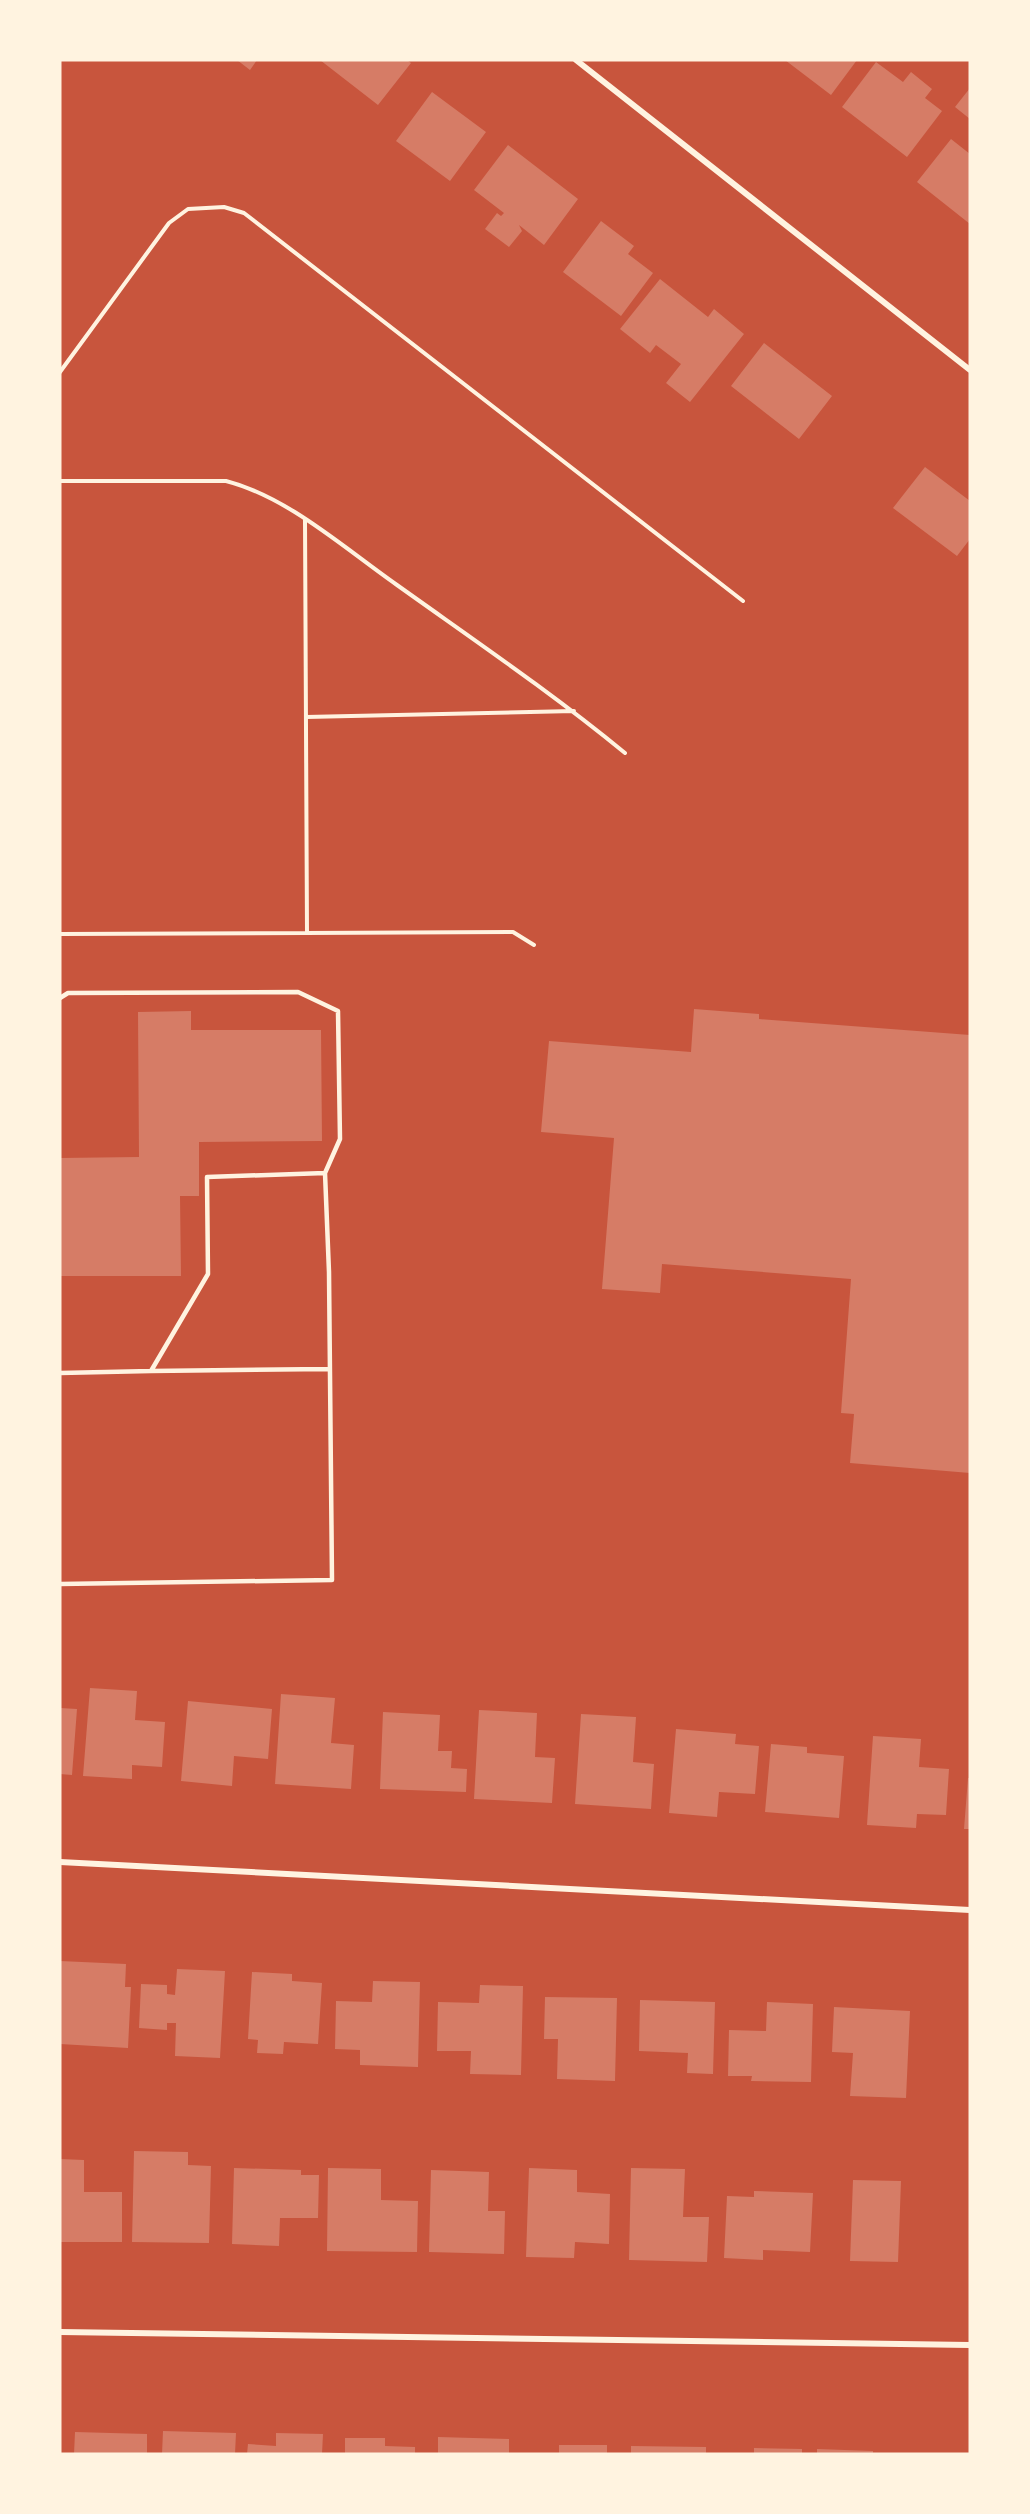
<svg xmlns="http://www.w3.org/2000/svg" width="1030" height="2514" font-family="'Open Sans',sans-serif">
	<style>
		.building { fill: #d67c66 }
		.lines { fill: none; stroke-linecap: round; stroke-linejoin: round }
		.path { stroke: #fff3e0; stroke-width: 4 }
		.service { stroke: #fff3e0; stroke-width: 4.5 }
		.minor { stroke: #fff3e0; stroke-width: 6 }
	</style>
	<rect width="100%" height="100%" fill="#c8553d"/>
	<path class="building" d="M 237,60 L 257,60 L 250,70 Z
		M 320,60 L 407,60 L 411,63 L 378,105 Z
		M 785,60 L 857,60 L 831,95 Z
		M 876,62 L 903,82 L 911,72 L 932,89 L 925,98 L 942,111 L 907,157 L 842,107 Z
		M 970,88 L 970,119 L 955,107 Z
		M 432,92 L 486,132 L 450,181 L 396,141 Z
		M 951,139 L 970,154 L 970,224 L 917,182 Z
		M 508,145 L 578,199 L 544,245 L 519,225 L 522,231 L 509,247 L 485,229 L 497,213 L 501,216 L 504,213 L 474,190 Z
		M 601,221 L 634,246 L 628,254 L 653,273 L 621,316 L 563,272 Z
		M 660,279 L 708,317 L 714,309 L 744,334 L 690,402 L 666,383 L 681,364 L 656,345 L 650,353 L 620,329 Z
		M 764,343 L 832,396 L 799,439 L 731,386 Z
		M 925,467 L 970,501 L 970,539 L 957,556 L 893,508 Z
		M 694,1009 L 759,1014 L 759,1019 L 970,1035 L 970,1473 L 850,1463 L 854,1414 L 841,1413 L 851,1279 L 662,1264 L 660,1293 L 602,1289 L 614,1138 L 541,1132 L 549,1041 L 691,1052 Z
		M 191,1011 L 191,1030 L 321,1030 L 322,1141 L 199,1142 L 199,1196 L 180,1196 L 181,1276 L 60,1276 L 60,1158 L 139,1157 L 138,1012 Z
		M 90,1688 L 137,1691 L 135,1720 L 165,1722 L 162,1767 L 132,1765 L 132,1779 L 83,1776 Z
		M 281,1694 L 335,1698 L 331,1743 L 354,1745 L 351,1789 L 275,1784 Z
		M 188,1701 L 272,1709 L 268,1759 L 234,1756 L 232,1786 L 181,1781 Z
		M 60,1708 L 77,1709 L 72,1775 L 60,1774 Z
		M 479,1710 L 537,1713 L 535,1757 L 555,1758 L 552,1803 L 474,1799 Z
		M 383,1712 L 440,1715 L 438,1751 L 452,1751 L 451,1768 L 467,1769 L 466,1792 L 380,1789 Z
		M 581,1714 L 636,1717 L 633,1762 L 654,1764 L 651,1809 L 575,1804 Z
		M 676,1729 L 736,1734 L 735,1744 L 759,1746 L 755,1794 L 719,1792 L 717,1817 L 669,1813 Z
		M 873,1736 L 921,1739 L 919,1767 L 949,1769 L 946,1815 L 917,1814 L 916,1828 L 867,1825 Z
		M 771,1744 L 807,1747 L 807,1753 L 844,1756 L 839,1818 L 765,1812 Z
		M 968,1778 L 970,1778 L 970,1829 L 964,1829 Z
		M 60,1961 L 126,1964 L 125,1987 L 131,1987 L 128,2048 L 60,2044 Z
		M 177,1969 L 225,1971 L 220,2058 L 175,2056 L 176,2023 L 167,2023 L 167,2030 L 139,2028 L 141,1984 L 167,1985 L 167,1994 L 175,1995 Z
		M 252,1972 L 292,1974 L 292,1981 L 322,1983 L 318,2044 L 284,2042 L 283,2054 L 257,2053 L 258,2040 L 248,2039 Z
		M 373,1981 L 420,1982 L 418,2067 L 360,2065 L 360,2050 L 335,2049 L 336,2001 L 372,2002 Z
		M 480,1985 L 523,1986 L 521,2075 L 470,2074 L 471,2051 L 437,2051 L 438,2002 L 479,2003 Z
		M 545,1997 L 617,1998 L 615,2081 L 557,2079 L 558,2039 L 544,2039 Z
		M 640,2000 L 715,2002 L 713,2074 L 687,2073 L 688,2053 L 639,2051 Z
		M 767,2002 L 813,2004 L 811,2082 L 751,2081 L 752,2076 L 728,2076 L 729,2030 L 766,2031 Z
		M 834,2007 L 910,2011 L 906,2098 L 850,2096 L 853,2053 L 832,2052 Z
		M 134,2151 L 188,2152 L 188,2165 L 211,2166 L 209,2243 L 132,2242 Z
		M 60,2159 L 84,2160 L 84,2192 L 122,2192 L 122,2242 L 60,2242 Z
		M 234,2168 L 301,2170 L 301,2175 L 319,2175 L 318,2218 L 280,2218 L 279,2246 L 232,2244 Z
		M 328,2168 L 381,2169 L 381,2200 L 418,2201 L 417,2252 L 327,2251 Z
		M 529,2168 L 577,2170 L 577,2192 L 610,2194 L 609,2244 L 575,2242 L 574,2258 L 526,2257 Z
		M 631,2168 L 685,2169 L 683,2217 L 709,2217 L 707,2262 L 629,2260 Z
		M 431,2170 L 489,2172 L 488,2211 L 505,2211 L 504,2254 L 429,2252 Z
		M 853,2180 L 901,2181 L 898,2262 L 850,2261 Z
		M 754,2191 L 813,2193 L 810,2252 L 763,2250 L 763,2260 L 724,2258 L 727,2196 L 754,2197 Z
		M 163,2431 L 236,2433 L 235,2454 L 162,2454 Z
		M 75,2432 L 147,2434 L 147,2454 L 74,2454 Z
		M 276,2433 L 323,2434 L 322,2454 L 247,2454 L 248,2444 L 276,2446 Z
		M 438,2437 L 509,2439 L 509,2454 L 438,2454 Z
		M 345,2438 L 385,2438 L 385,2446 L 415,2447 L 415,2454 L 345,2454 Z
		M 559,2445 L 607,2445 L 607,2454 L 559,2454 Z
		M 631,2446 L 706,2447 L 706,2454 L 631,2454 Z
		M 754,2448 L 802,2449 L 802,2454 L 754,2454 Z
		M 817,2449 L 873,2451 L 873,2454 L 817,2454 Z"/>
	<g class="lines">
		<path class="path" d="M 60,372 L 169,223 L 188,209 L 224,207 L 244,213 L 743,601
			M 60,481 L 226,481 C 288,497 344,548 397,585 C 474,640 552,693 625,753
			M 305,520 L 307,933
			M 306,717 L 574,711
			M 60,934 L 513,932 L 534,945"/>
		<path class="service" d="M 60,998 L 68,993 L 298,992 L 338,1011 L 340,1139 L 325,1173
			M 151,1371 L 329,1369
			M 60,1373 L 151,1371 L 208,1274 L 207,1177 L 325,1173 L 329,1272 L 332,1580 L 60,1584"/>
		<path class="minor" d="M 576,60 L 970,370
			M 60,1862 L 970,1910
			M 60,2332 L 970,2345"/>
	</g>
	<rect width="1030" height="2514" fill="none" stroke="#fff3e0" stroke-width="123"/>
</svg>
